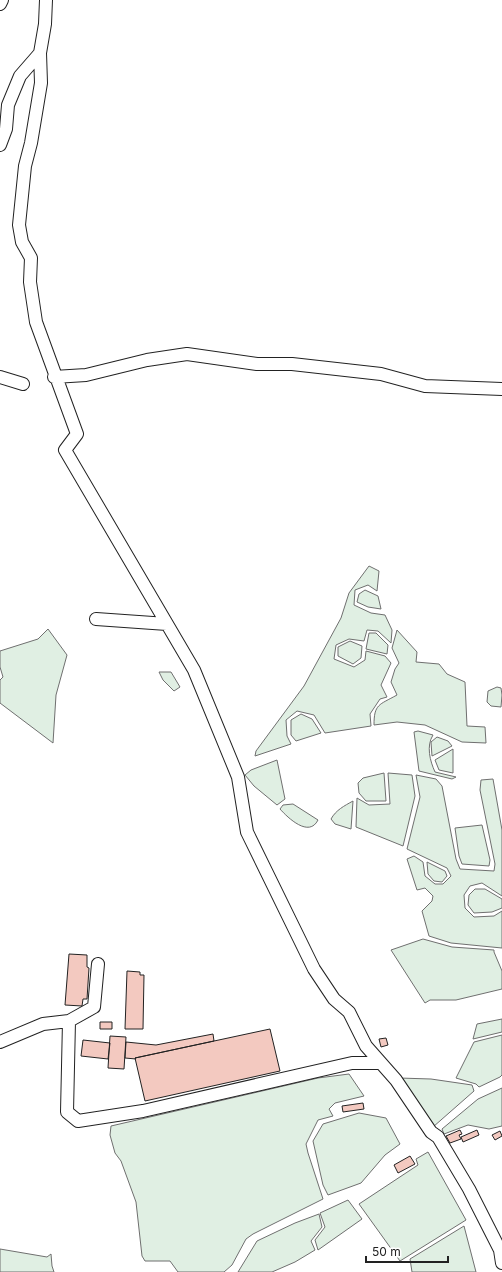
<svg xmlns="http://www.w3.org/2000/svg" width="502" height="1272" font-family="Inter,sans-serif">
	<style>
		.green { fill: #e0efe3; stroke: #6f6f6f }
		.building { fill: #f3c9c0; stroke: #222 }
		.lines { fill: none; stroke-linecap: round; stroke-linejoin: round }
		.minor-casing { stroke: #222; stroke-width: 14 }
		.minor { stroke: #fff; stroke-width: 12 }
	</style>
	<rect width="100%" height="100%" fill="#fff"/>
	<path class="green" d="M 369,566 L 379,571 L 377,591 L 368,585 L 355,590 L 354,605 L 371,613 L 385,615 L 392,630 L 391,643 L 378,631 L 367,630 L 364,641 L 349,639 L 336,645 L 334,659 L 354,667 L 365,660 L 366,651 L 385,656 L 391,663 L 381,685 L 387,697 L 380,699 L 370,714 L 371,726 L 325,733 L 314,715 L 297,711 L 286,720 L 287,736 L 291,744 L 255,756 L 256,751 L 304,686 L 341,618 L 349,593 Z
		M 365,590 L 378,596 L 381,609 L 368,607 L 357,602 L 359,594 Z
		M 48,629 L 67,655 L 56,695 L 53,743 L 0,703 L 0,680 L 3,677 L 0,667 L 0,651 L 38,639 Z
		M 397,630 L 417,652 L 416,662 L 439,664 L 447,674 L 465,682 L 467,726 L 485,727 L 486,743 L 462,742 L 425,725 L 397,722 L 374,725 C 374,704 379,705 397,695 L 391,682 L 395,669 L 399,663 L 392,648 Z
		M 369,633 L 376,633 L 388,645 L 387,654 L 366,649 Z
		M 350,641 L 362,646 L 361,658 L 353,664 L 338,656 L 338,647 Z
		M 159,672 L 171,672 L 180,687 L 174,691 L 163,680 Z
		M 497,687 L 501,688 L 502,695 L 501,707 L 491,706 L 487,702 L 488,691 Z
		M 301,714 L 312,719 L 321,733 L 296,741 L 291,735 L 291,720 Z
		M 418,731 L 433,735 C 426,746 430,761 435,772 L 456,777 L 452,779 L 419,771 L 414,732 Z
		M 437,737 L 448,741 L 452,746 L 432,756 L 431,742 Z
		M 453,749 L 453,773 L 439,770 L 435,760 Z
		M 277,760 L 285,799 L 277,805 L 254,786 L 245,775 L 251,770 Z
		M 384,773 L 386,801 L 366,801 L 359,793 L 358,783 L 363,778 Z
		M 388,773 L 412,775 L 415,796 L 403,846 L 356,827 L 357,798 L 369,805 L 390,804 Z
		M 416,775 L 436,779 L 442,786 L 456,859 L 460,869 L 494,871 L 495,864 L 480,790 L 481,780 L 493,779 L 502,830 L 502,896 L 482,883 L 470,886 L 464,895 L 465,908 L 474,917 L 494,916 L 502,911 L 502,948 L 451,943 L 429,936 L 422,911 L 432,901 L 433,896 L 425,888 L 417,890 L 407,859 L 414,856 L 423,862 L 425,876 L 435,884 L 443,884 L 451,876 L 447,868 L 407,849 L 420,797 Z
		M 353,801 L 351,829 L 335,824 L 331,819 C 336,810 344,806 353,801 Z
		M 293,804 L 318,820 C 309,838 288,818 280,809 L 283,805 Z
		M 482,825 L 490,860 L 489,866 L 462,864 L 459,856 L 455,828 Z
		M 427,862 L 445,871 L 447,876 L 442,882 L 434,881 L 428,874 Z
		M 475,889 L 485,889 L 502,899 L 502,908 L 492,912 L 474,913 L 468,905 L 469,895 Z
		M 423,939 L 452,947 L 494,950 L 494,952 L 502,971 L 502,989 L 456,1000 L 430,1000 L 425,1003 L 391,950 Z
		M 502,1019 L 502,1032 L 473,1039 L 477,1024 Z
		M 502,1035 L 502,1075 L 500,1077 L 479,1087 L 476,1084 L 456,1078 L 474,1042 Z
		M 349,1074 L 364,1096 L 335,1103 L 329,1109 L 333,1116 L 318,1120 L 306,1144 L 308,1153 L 323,1199 L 253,1234 L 246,1239 L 232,1265 L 224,1272 L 178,1272 L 170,1261 L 145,1261 L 142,1256 L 136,1202 L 121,1161 L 115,1153 L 110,1135 L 111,1126 L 318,1078 Z
		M 399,1078 L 431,1079 L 472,1085 L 474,1091 L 433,1127 Z
		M 502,1088 L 502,1126 L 489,1129 L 468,1125 L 444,1134 L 442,1129 L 478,1099 Z
		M 359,1113 L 386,1118 L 400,1144 L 385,1155 L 361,1183 L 328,1195 L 323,1185 L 313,1141 L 323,1124 Z
		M 428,1152 L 466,1220 L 400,1261 L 359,1204 L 418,1165 L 416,1159 Z
		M 348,1200 L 362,1219 L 318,1250 L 315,1240 L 325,1227 L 320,1213 Z
		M 319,1214 L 322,1227 L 311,1241 L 315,1250 L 295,1262 L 272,1272 L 238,1272 L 257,1241 L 295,1223 Z
		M 464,1226 L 476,1272 L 412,1272 L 410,1259 Z
		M 0,1249 L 47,1257 L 51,1254 L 52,1266 L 54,1272 L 0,1272 Z"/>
	<path class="building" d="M 69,954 L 87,955 L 87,967 L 89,968 L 87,999 L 83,999 L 82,1006 L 65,1005 Z
		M 127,971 L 140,972 L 140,975 L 144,975 L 143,1029 L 125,1029 Z
		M 100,1022 L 112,1022 L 112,1029 L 100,1029 Z
		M 270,1029 L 280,1071 L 145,1101 L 135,1058 Z
		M 213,1034 L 214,1041 L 135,1058 L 136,1059 L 125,1058 L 126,1042 L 156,1045 Z
		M 110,1036 L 126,1037 L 124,1069 L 108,1068 Z
		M 386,1038 L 388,1045 L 381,1047 L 379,1039 Z
		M 83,1040 L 110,1043 L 108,1059 L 81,1056 Z
		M 363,1103 L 364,1109 L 343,1112 L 342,1106 Z
		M 460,1130 L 462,1134 L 459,1135 L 461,1139 L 450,1143 L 446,1136 Z
		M 477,1130 L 479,1135 L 463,1142 L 461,1137 Z
		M 500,1131 L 502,1136 L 495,1140 L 492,1135 Z
		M 410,1156 L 415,1164 L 398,1173 L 394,1165 Z"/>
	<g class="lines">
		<defs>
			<path id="minor" d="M 0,4 L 2,0
				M 40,53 L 41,83 L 31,143 L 25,166 L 19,225 L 22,242 L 31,258 L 30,282 L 36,322 L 77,434 L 65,450 L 194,670 L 238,777 L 247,832 L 314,969 L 334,999 L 349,1012 L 366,1046 L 396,1080 L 431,1132 L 438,1137 L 469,1189 L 500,1250 L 502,1263
				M 0,145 L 6,129 L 8,105 L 20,76 L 40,53 L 45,24 L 46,0
				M 0,377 L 23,384
				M 54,377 L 86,375 L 147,360 L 187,354 L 257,364 L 292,364 L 381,374 L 425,386 L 502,389
				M 96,619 L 167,624
				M 98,964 L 94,1007 L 69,1021 L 67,1112 L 78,1121 L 143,1111 L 352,1063 L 381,1063
				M 0,1042 L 43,1024 L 69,1021"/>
		</defs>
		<use href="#minor" class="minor-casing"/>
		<use href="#minor" class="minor"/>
	</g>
	<path d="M366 1256v6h82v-6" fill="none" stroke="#222222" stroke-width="2"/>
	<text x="372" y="1256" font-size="12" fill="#222222" stroke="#ffffff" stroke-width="3" paint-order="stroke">50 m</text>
</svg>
